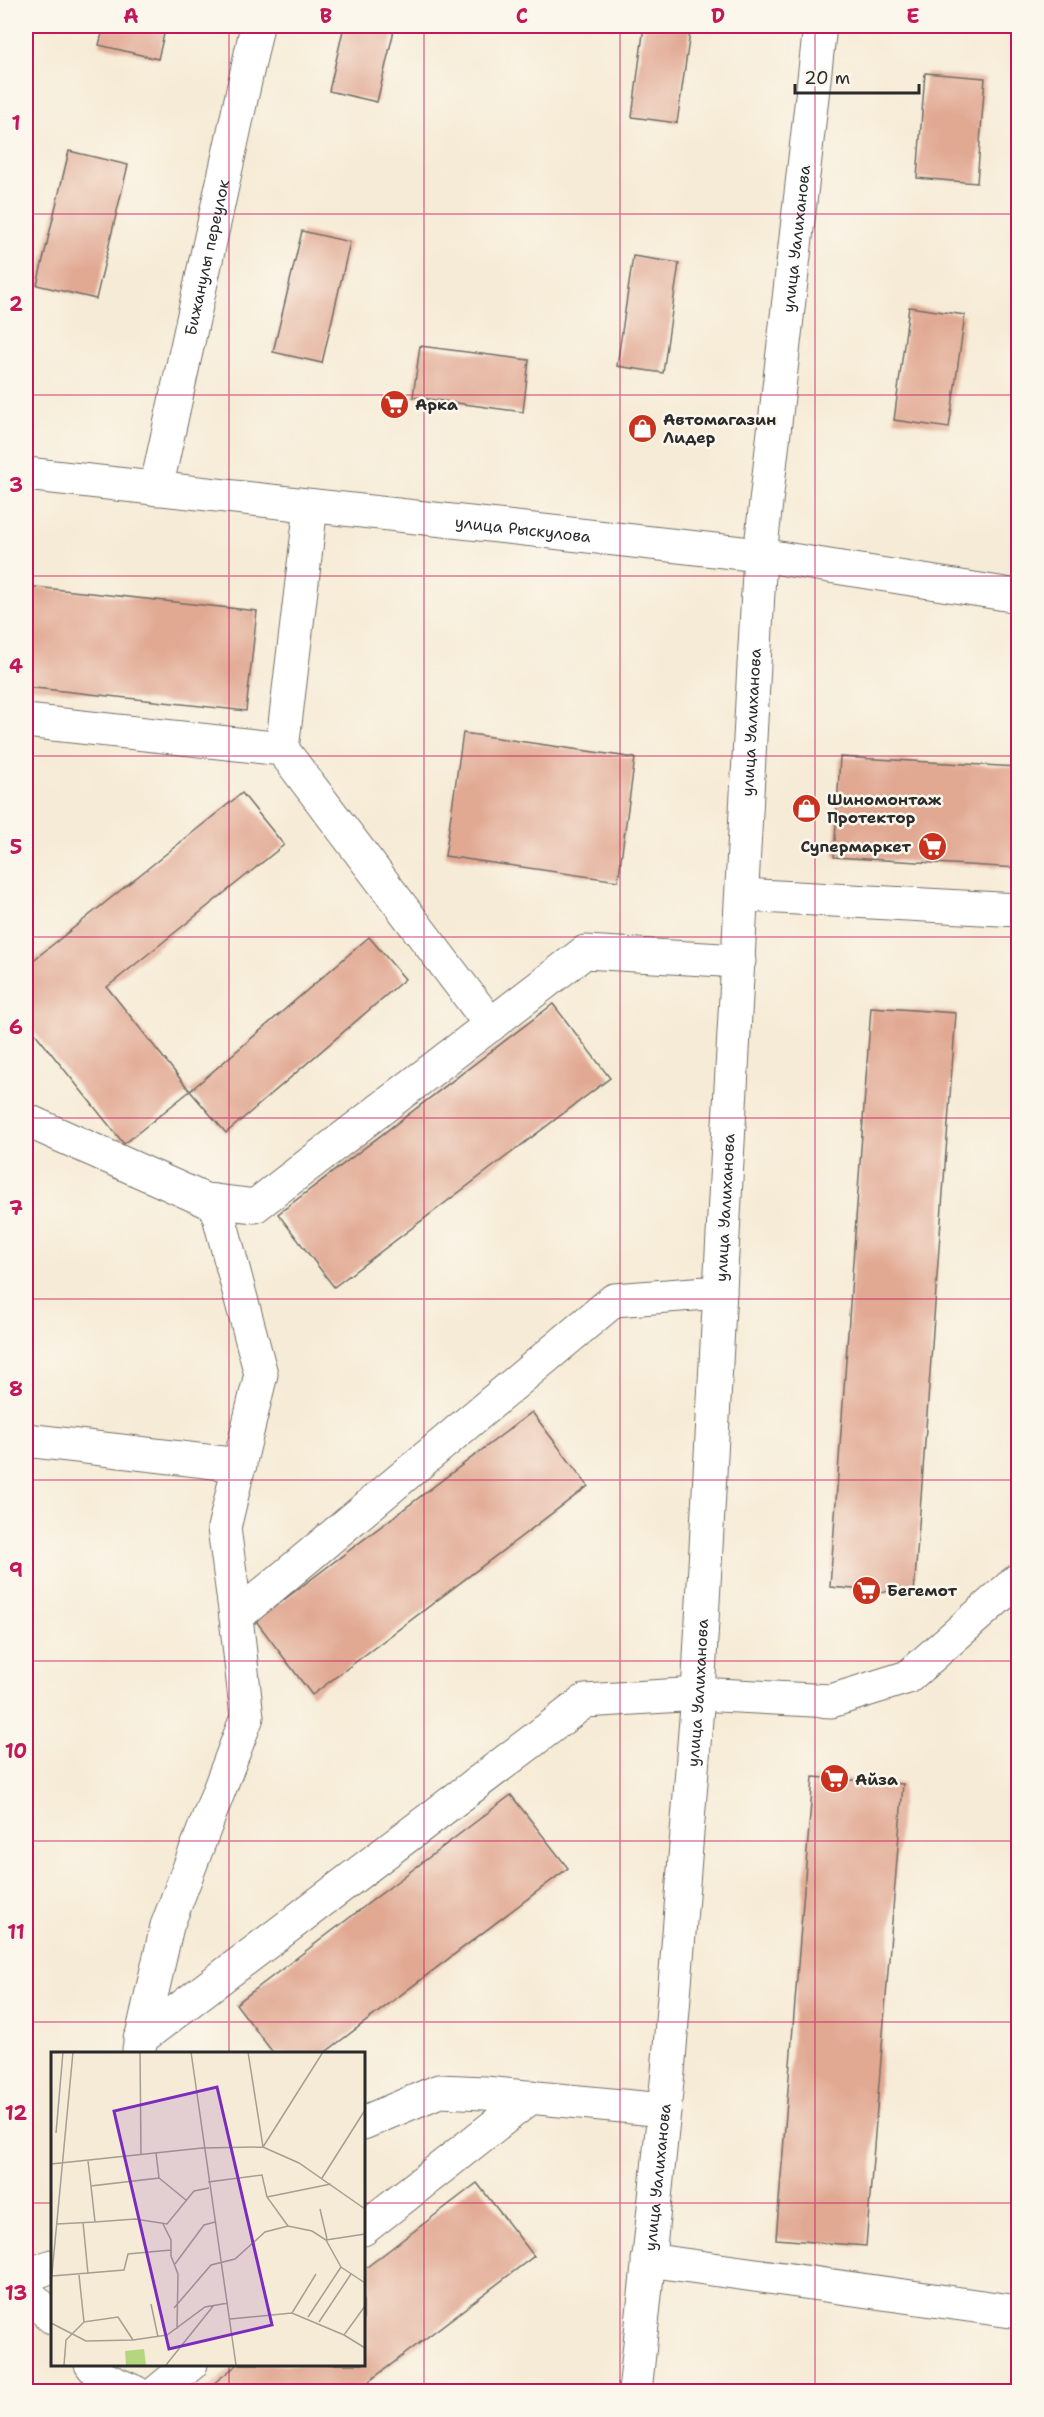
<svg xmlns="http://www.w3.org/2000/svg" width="1044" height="2417" font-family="'Shantell Sans',sans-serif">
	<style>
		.building { fill: #e1a892 }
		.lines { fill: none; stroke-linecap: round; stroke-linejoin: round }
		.minor-casing { stroke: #726e67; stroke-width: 35 }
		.minor { stroke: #fff; stroke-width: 33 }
		.grid { fill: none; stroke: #c2185b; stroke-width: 1.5; stroke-opacity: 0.55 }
		.labels { text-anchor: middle; stroke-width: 5; stroke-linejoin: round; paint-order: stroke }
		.street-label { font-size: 16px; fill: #2b2b2b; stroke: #fbf7ec }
		.poi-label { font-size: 16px; font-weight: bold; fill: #2b2b2b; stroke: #fbf7ec; text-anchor: start }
		.inset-road { fill: none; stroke: #a59e92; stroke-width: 1.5 }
		.view { fill: #7b2cbf; fill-opacity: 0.15; stroke: #7b2cbf; stroke-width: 3 }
		.inset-edge { fill: none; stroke: #2b2b2b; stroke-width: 3 }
		.neatline { fill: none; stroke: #c2185b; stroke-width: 2 }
		.grid-label { font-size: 20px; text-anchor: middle; font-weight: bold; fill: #c2185b }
	</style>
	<rect width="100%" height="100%" fill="#fbf7ec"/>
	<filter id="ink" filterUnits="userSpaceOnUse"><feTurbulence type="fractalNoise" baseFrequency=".0167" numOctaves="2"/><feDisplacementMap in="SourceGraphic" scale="12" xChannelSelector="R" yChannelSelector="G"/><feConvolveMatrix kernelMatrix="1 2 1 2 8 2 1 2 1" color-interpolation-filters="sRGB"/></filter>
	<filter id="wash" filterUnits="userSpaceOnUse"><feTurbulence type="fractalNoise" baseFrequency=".008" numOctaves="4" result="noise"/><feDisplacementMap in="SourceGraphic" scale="24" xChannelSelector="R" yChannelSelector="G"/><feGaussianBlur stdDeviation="1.35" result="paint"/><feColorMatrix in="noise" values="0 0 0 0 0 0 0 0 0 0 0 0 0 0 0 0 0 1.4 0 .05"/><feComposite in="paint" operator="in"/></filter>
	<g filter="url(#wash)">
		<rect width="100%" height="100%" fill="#f6ebd6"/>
		<g id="blocks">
			<path class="building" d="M 104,26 L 166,26 L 158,59 L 99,45 Z
				M 344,26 L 395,26 L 377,102 L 329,91 Z
				M 644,26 L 691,26 L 677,123 L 632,117 Z
				M 925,73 L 985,78 L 977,183 L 917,178 Z
				M 69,151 L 128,165 L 96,299 L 37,285 Z
				M 302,231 L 350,242 L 322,363 L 273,352 Z
				M 633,256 L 679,263 L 663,373 L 617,366 Z
				M 909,307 L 965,315 L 949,428 L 894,420 Z
				M 420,346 L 529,360 L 523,412 L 413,397 Z
				M 26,586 L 257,611 L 246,711 L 26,687 Z
				M 463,733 L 635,758 L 618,881 L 445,856 Z
				M 840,757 L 1018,767 L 1018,868 L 834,857 Z
				M 242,793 L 284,845 L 107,987 L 190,1091 L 124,1144 L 26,1022 L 26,966 Z
				M 369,937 L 405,979 L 226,1133 L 190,1091 Z
				M 553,1004 L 610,1078 L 334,1287 L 278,1214 Z
				M 871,1007 L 956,1013 L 914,1594 L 830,1587 Z
				M 532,1412 L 588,1486 L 312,1695 L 256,1621 Z
				M 813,1777 L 903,1784 L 866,2246 L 776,2239 Z
				M 511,1795 L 568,1868 L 323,2054 L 274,2054 L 236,2004 Z
				M 477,2183 L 534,2256 L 355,2392 L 203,2392 L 238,2364 L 363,2364 L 363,2270 Z"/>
		</g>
	</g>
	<g filter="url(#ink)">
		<use href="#blocks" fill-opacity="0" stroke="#726e67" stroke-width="1.5"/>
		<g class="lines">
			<defs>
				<g id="minor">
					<path id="s1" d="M 26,474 L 760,555 L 1018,596"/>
					<path id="s2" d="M 156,489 L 257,26"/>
					<path d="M 26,721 L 282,749 L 311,506"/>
					<path d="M 282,749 L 491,1025"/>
					<path d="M 743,895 L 1018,910"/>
					<path d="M 26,1120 L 205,1200 L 255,1206 L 585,952 L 739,961"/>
					<path d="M 26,1440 L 240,1465"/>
					<path d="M 236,1617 L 614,1300 L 720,1292"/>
					<path d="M 140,2039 L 585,1701 L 698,1694 L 831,1701 L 908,1677 L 1018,1580"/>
					<path d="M 139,2049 L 167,1926 L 247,1717 L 236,1617 L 224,1528 L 261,1374 L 215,1201"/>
					<path d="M 363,2123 L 439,2091 L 485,2093 L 664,2110"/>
					<path d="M 363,2229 L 531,2097"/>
					<path d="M 648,2260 L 1018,2312"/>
					<path d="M 26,2276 L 52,2266"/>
					<path d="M 26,2292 L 52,2317"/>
					<path d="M 91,2364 L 101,2377 L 135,2392"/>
					<path d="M 157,2392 L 191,2364"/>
					<path id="s3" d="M 635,2392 L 668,2072 L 698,1694 L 760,555 L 820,26"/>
				</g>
			</defs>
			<use href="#minor" class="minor-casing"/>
			<use href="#minor" class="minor"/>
		</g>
	</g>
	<path class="grid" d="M 229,26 L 229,2054M 424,26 L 424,2392M 620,26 L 620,2392M 815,26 L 815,2392M 26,214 L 1018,214M 26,395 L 1018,395M 26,576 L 1018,576M 26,756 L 1018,756M 26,937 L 1018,937M 26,1118 L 1018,1118M 26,1299 L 1018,1299M 26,1480 L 1018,1480M 26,1661 L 1018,1661M 26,1841 L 1018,1841M 26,2022 L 1018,2022M 26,2203 L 52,2203M 363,2203 L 1018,2203M 229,2364 L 229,2392"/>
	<defs>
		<symbol id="supermarket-disc" viewBox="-11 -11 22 22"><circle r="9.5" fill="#c8321e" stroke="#fbf7ec"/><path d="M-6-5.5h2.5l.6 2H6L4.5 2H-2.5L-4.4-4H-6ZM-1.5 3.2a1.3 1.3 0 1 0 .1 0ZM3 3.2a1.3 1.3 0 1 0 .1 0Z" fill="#fff"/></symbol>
		<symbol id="shop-disc" viewBox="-11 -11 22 22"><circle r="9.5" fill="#c8321e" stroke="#fbf7ec"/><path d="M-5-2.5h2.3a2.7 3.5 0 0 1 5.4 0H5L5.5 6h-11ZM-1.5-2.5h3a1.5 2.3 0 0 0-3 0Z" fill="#fff"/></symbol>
	</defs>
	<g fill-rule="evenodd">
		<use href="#supermarket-disc" x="378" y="388" width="33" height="33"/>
		<use href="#shop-disc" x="626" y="412" width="33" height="33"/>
		<use href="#shop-disc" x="790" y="792" width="33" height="33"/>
		<use href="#supermarket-disc" x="916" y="830" width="33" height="33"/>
		<use href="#supermarket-disc" x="850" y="1574" width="33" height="33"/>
		<use href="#supermarket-disc" x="818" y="1762" width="33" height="33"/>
	</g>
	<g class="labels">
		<g class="street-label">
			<text dy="6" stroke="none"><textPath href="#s3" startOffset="2160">улица Уалиханова</textPath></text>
			<text dy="6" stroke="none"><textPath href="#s2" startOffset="237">Бижанулы переулок</textPath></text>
			<text dy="6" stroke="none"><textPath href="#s1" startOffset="500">улица Рыскулова</textPath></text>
			<text dy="6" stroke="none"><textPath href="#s3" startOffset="1674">улица Уалиханова</textPath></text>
			<text dy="6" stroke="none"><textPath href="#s3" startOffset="1188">улица Уалиханова</textPath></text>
			<text dy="6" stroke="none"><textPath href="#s3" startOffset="702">улица Уалиханова</textPath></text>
			<text dy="6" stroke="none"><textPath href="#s3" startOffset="216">улица Уалиханова</textPath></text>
		</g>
		<g class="poi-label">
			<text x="415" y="410">Арка</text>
			<text x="663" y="425">Автомагазин<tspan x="663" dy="18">Лидер</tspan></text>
			<text x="827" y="805">Шиномонтаж<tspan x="827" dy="18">Протектор</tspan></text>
			<text x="911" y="852" text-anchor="end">Супермаркет</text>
			<text x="887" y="1596">Бегемот</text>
			<text x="855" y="1785">Айза</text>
		</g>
	</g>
	<g transform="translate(51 2052)">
		<rect width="314" height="314" fill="#f6ebd6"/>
		<path d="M 93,297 L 95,313 L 75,313 L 74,299 Z" fill="#b4d67f"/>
		<path class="inset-road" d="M 89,0 L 90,103M 140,0 L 185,313M 197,0 L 212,95M 5,81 L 12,0M 212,95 L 272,0M 105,101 L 108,126 L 40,134 L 44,170 L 84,167 L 116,172 L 143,139 L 158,136M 37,109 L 40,134M 0,112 L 151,96 L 212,95 L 248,111 L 314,157M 108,126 L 135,148M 271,126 L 314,58M 157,130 L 211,123 L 216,145 L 237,174M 216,145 L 280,132M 269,157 L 276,187M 32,170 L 37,222M 6,172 L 44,170M 112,172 L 120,188 L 120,204 L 127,222 L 126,277M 275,188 L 314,182M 124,212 L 153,173 L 164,170M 28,223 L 33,270 L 67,265 L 82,288M 1,224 L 73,218 L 77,202 L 120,198M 0,232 L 22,0M 100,252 L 107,285M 314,254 L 293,283 L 314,296M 123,256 L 160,213 L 184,207 L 214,180 L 237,174 L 261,179 L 275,188 L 290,215 L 314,231M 241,261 L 265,222M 257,265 L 290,215M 179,267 L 241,261 L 293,283M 268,270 L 300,222M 0,271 L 35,289 L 82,288 L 116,283 L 154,255 L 177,251M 13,313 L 15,288 L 33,270M 115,313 L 163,253"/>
		<path class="view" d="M 166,35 L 221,273 L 118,297 L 63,59 Z"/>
		<rect width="314" height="314" class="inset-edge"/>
	</g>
	<rect width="1044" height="2417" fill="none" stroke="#fbf7ec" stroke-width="66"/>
	<path d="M795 84v9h124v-9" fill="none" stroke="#2b2b2b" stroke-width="3"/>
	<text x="804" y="84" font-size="18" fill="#2b2b2b" stroke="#fbf7ec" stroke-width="4.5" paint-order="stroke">20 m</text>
	<rect x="33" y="33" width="978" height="2351" class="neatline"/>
	<g class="grid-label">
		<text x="131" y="23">A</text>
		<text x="326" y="23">B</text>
		<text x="522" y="23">C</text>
		<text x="718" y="23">D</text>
		<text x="913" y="23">E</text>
		<text x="16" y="130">1</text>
		<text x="16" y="311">2</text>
		<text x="16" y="492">3</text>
		<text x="16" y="673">4</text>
		<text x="16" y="854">5</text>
		<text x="16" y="1034">6</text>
		<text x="16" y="1215">7</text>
		<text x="16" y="1396">8</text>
		<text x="16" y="1577">9</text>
		<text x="16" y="1758">10</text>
		<text x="16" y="1939">11</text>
		<text x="16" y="2120">12</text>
		<text x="16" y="2300">13</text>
	</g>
</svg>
